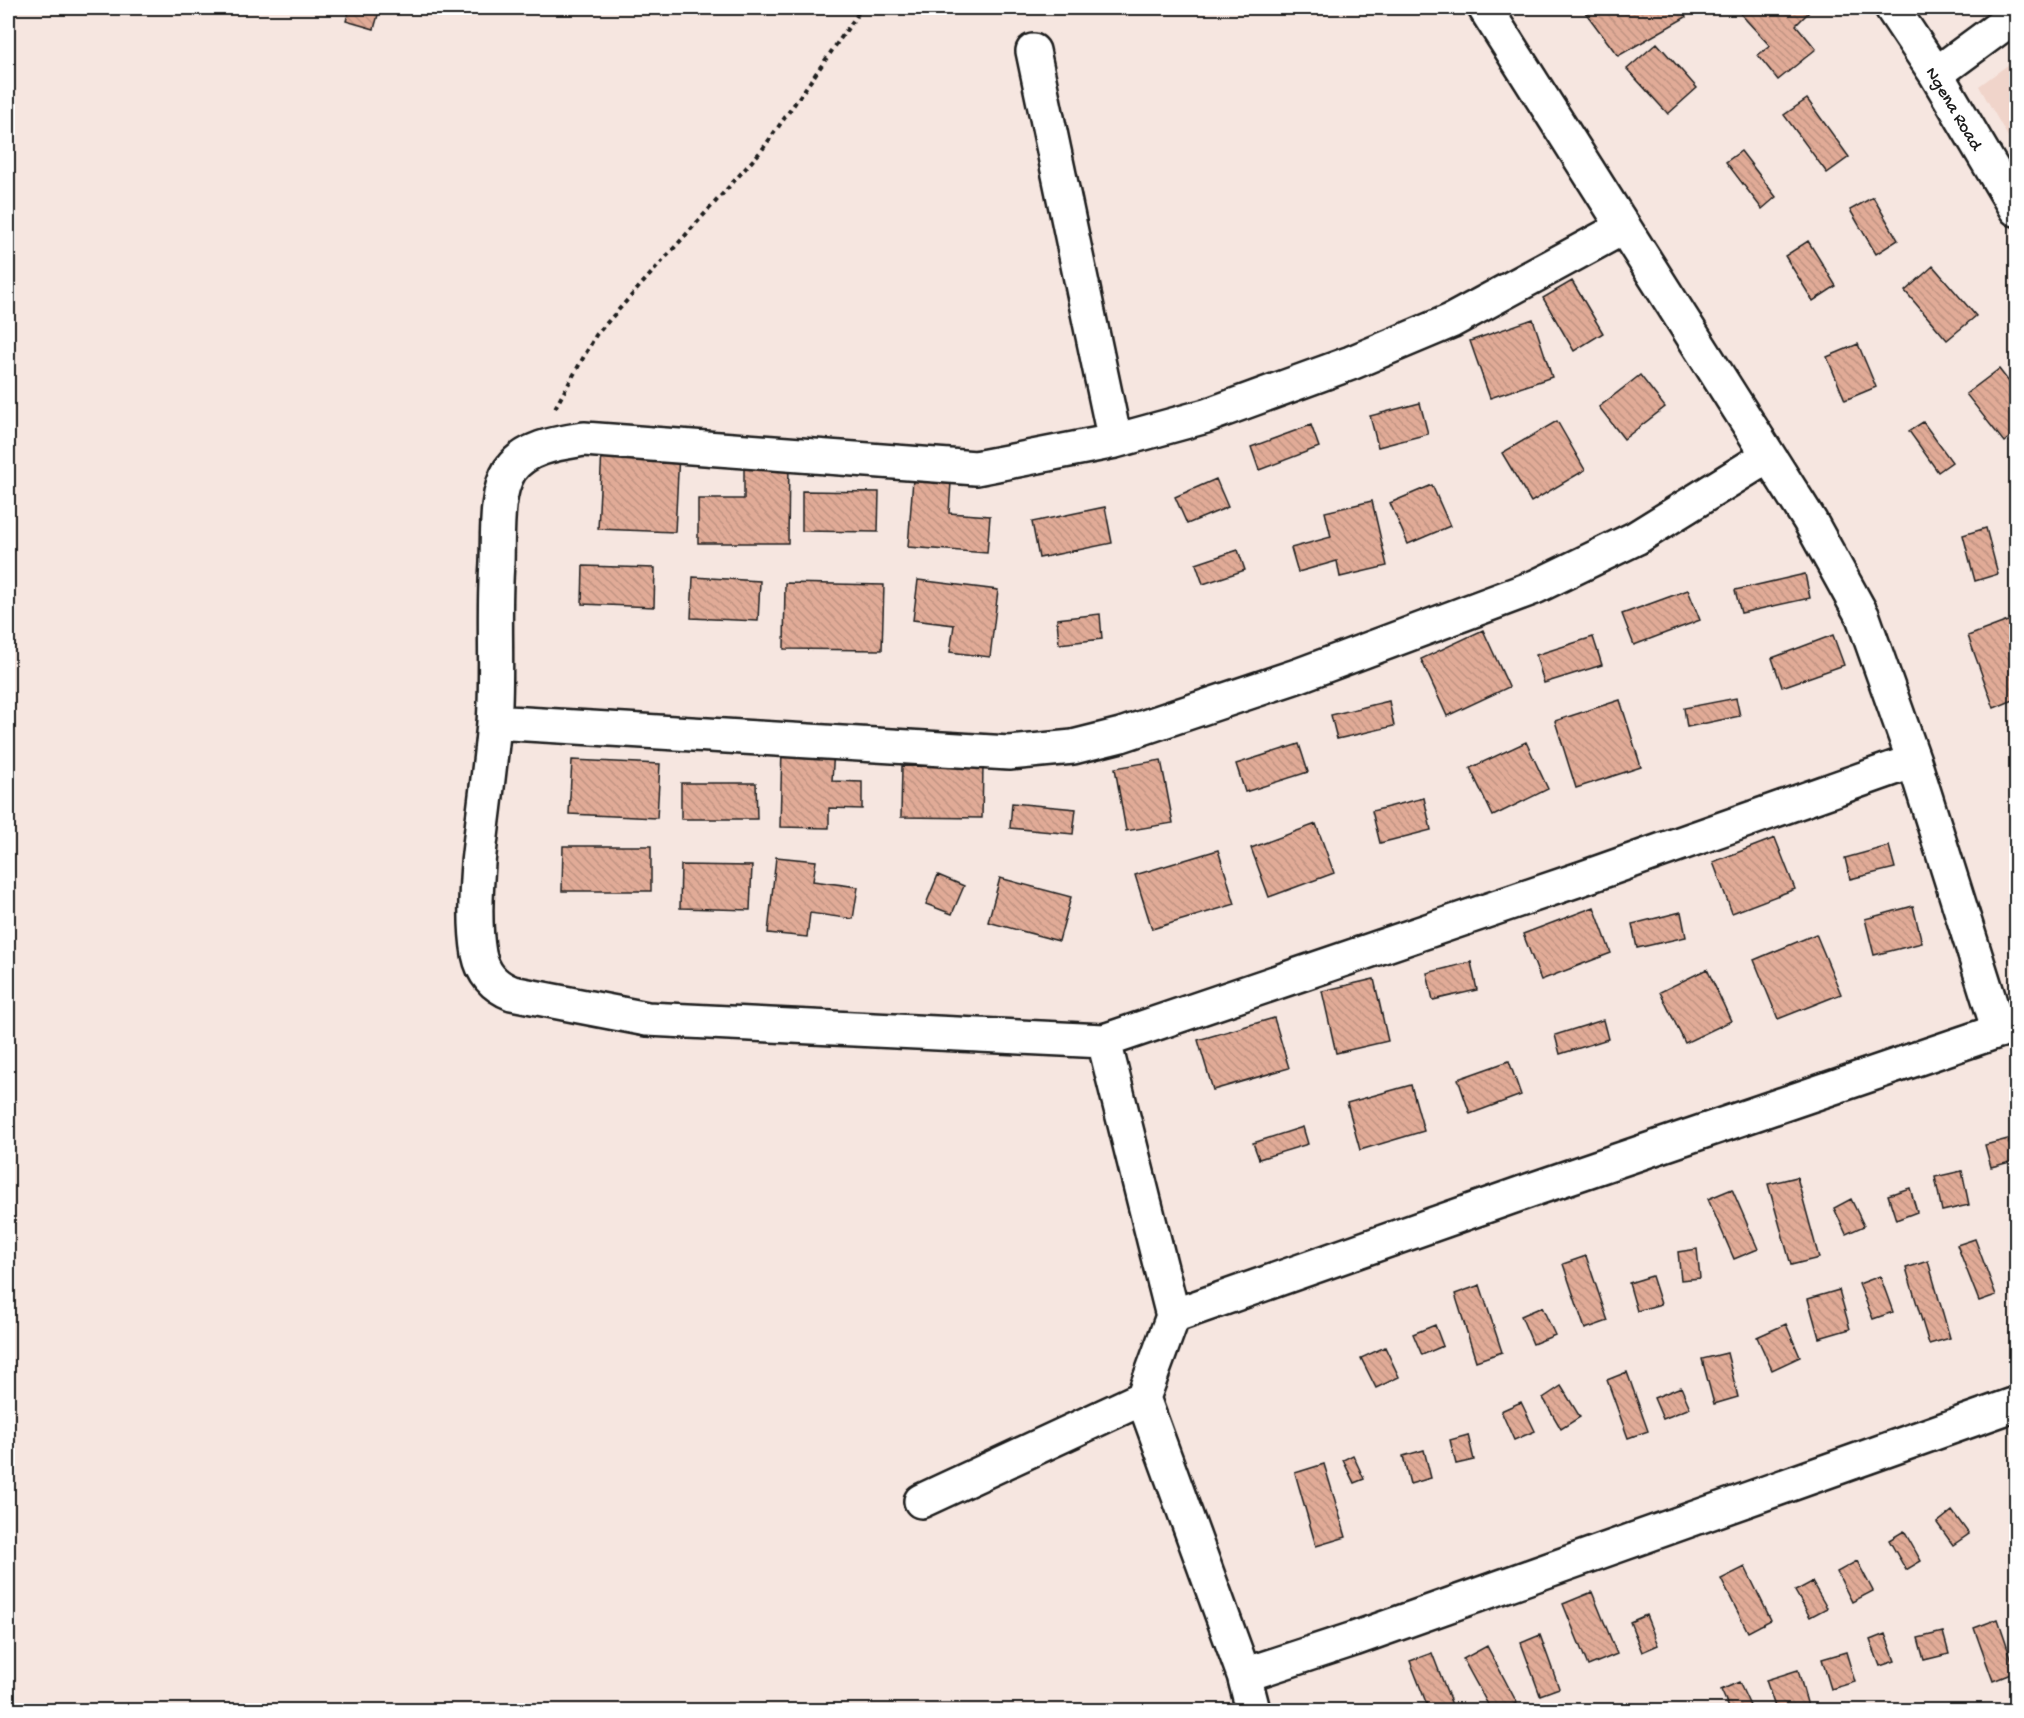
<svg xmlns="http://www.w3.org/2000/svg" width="2024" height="1718" font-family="'Gochi Hand',sans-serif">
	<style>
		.built { fill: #f0d4ca }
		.building { fill: url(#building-back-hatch); stroke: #1c1c1c; stroke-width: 1.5 }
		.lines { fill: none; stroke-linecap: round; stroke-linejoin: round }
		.minor-casing { stroke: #1c1c1c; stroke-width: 38 }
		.path { stroke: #1c1c1c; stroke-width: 4; stroke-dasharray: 4.5 4.5; stroke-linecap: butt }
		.minor { stroke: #fff; stroke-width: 33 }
		.labels { text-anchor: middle; stroke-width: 4.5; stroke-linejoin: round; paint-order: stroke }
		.street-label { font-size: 18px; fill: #1c1c1c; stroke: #fff }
	</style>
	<defs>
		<pattern id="building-back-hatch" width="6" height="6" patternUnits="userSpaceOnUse" patternTransform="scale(1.5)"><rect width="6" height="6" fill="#e1ab97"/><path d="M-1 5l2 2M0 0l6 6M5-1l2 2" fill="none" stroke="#c09382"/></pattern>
	</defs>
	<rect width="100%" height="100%" fill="#f6e6e0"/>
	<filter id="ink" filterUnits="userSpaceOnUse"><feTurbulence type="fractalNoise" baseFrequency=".0167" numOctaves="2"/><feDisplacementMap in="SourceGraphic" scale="12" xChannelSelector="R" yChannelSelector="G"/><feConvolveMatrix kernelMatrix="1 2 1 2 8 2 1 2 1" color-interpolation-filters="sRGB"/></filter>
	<g filter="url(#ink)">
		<path class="built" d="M 2016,59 L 2016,151 L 1979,86 Z"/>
		<path class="building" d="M 350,8 L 380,8 L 374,29 L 346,21 Z
			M 1582,8 L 1680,8 L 1686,17 L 1618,56 Z
			M 1739,8 L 1805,8 L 1809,12 L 1796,25 L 1816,49 L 1778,80 L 1758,55 L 1770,46 L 1737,10 Z
			M 1657,43 L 1697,88 L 1668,114 L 1627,69 Z
			M 1807,99 L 1849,157 L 1827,173 L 1784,115 Z
			M 1741,151 L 1776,197 L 1762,209 L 1726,162 Z
			M 1873,197 L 1898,240 L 1876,254 L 1850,210 Z
			M 1808,241 L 1836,286 L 1813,301 L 1785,256 Z
			M 1933,266 L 1976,316 L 1947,340 L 1905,291 Z
			M 1572,281 L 1603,333 L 1574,351 L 1543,298 Z
			M 1533,319 L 1552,377 L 1490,398 L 1470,341 Z
			M 1858,344 L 1876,387 L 1845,400 L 1827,357 Z
			M 1999,369 L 2016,391 L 2016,432 L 2004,442 L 1966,394 Z
			M 1640,375 L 1665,407 L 1624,439 L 1599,407 Z
			M 1420,403 L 1428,434 L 1378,447 L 1370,416 Z
			M 1557,421 L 1585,470 L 1531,502 L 1502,453 Z
			M 1923,422 L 1952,462 L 1938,472 L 1909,431 Z
			M 1311,425 L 1319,447 L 1259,470 L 1251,447 Z
			M 602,450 L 679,453 L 675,532 L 598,529 Z
			M 789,462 L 788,543 L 698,543 L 698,499 L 744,499 L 744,463 Z
			M 913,479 L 951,482 L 949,513 L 990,516 L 987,553 L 908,547 Z
			M 1216,479 L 1228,507 L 1187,524 L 1175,497 Z
			M 1432,485 L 1450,526 L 1408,544 L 1390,503 Z
			M 802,491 L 879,492 L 878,532 L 802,531 Z
			M 1372,501 L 1387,566 L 1340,577 L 1337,561 L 1298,572 L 1291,548 L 1331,537 L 1325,512 Z
			M 1105,507 L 1112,543 L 1039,558 L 1032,522 Z
			M 1986,528 L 1998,574 L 1975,581 L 1963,535 Z
			M 1238,550 L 1245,570 L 1203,584 L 1196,564 Z
			M 583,566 L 655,568 L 654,607 L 582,604 Z
			M 1805,574 L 1810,598 L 1741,613 L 1735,590 Z
			M 693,577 L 760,581 L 758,621 L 691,618 Z
			M 918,580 L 998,590 L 990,657 L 950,652 L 954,625 L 913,620 Z
			M 785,583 L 884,585 L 882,650 L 784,649 Z
			M 1688,590 L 1700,620 L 1634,645 L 1622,614 Z
			M 1100,614 L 1102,639 L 1059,644 L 1057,619 Z
			M 2013,619 L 2016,629 L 2016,699 L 1994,708 L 1968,636 Z
			M 1483,630 L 1509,687 L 1447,716 L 1421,659 Z
			M 1833,635 L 1844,665 L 1782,687 L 1772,658 Z
			M 1593,637 L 1602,665 L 1544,683 L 1536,655 Z
			M 1736,698 L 1740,716 L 1687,727 L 1684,708 Z
			M 1620,700 L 1641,767 L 1576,788 L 1555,721 Z
			M 1389,701 L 1394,726 L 1337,739 L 1331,715 Z
			M 1526,742 L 1548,789 L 1493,816 L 1470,768 Z
			M 1299,744 L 1308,772 L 1245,792 L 1236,764 Z
			M 782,748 L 834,749 L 832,781 L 862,782 L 862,809 L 829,808 L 829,828 L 780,827 Z
			M 572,760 L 660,764 L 657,818 L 569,814 Z
			M 1161,760 L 1173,823 L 1126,831 L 1115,768 Z
			M 902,766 L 983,767 L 982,818 L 901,817 Z
			M 681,783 L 756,783 L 757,819 L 681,819 Z
			M 1424,798 L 1431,830 L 1380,843 L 1372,811 Z
			M 1012,803 L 1076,809 L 1073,834 L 1010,828 Z
			M 1316,824 L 1334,873 L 1269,897 L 1251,848 Z
			M 1775,838 L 1795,889 L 1732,913 L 1713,862 Z
			M 563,846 L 651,846 L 651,891 L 562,891 Z
			M 1889,846 L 1895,868 L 1850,879 L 1845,858 Z
			M 1218,850 L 1235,904 L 1152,929 L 1135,875 Z
			M 776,857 L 816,861 L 813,881 L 858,887 L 853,919 L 810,913 L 807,937 L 768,933 Z
			M 681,865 L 752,866 L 750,910 L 680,908 Z
			M 938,875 L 964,886 L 952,914 L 926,904 Z
			M 1000,878 L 1071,897 L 1059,941 L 988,922 Z
			M 1913,906 L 1922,943 L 1874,955 L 1865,919 Z
			M 1594,907 L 1611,953 L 1541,980 L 1523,934 Z
			M 1681,912 L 1686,937 L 1637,948 L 1632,924 Z
			M 1816,934 L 1841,994 L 1778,1019 L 1754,960 Z
			M 1471,962 L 1477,990 L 1433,1000 L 1427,973 Z
			M 1707,969 L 1731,1021 L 1685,1043 L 1660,992 Z
			M 1374,979 L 1388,1041 L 1336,1053 L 1322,991 Z
			M 1274,1018 L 1289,1068 L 1213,1090 L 1198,1040 Z
			M 1603,1020 L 1608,1039 L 1560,1054 L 1555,1035 Z
			M 1509,1061 L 1521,1095 L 1470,1114 L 1458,1079 Z
			M 1411,1085 L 1424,1131 L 1360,1150 L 1347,1103 Z
			M 1303,1127 L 1308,1144 L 1259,1159 L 1253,1143 Z
			M 2008,1139 L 2014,1161 L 1991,1167 L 1985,1145 Z
			M 1962,1171 L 1969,1205 L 1942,1211 L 1935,1177 Z
			M 1797,1177 L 1819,1258 L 1791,1265 L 1768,1184 Z
			M 1910,1188 L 1917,1212 L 1896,1220 L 1888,1195 Z
			M 1732,1189 L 1758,1249 L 1734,1259 L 1708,1199 Z
			M 1851,1199 L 1864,1226 L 1846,1234 L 1834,1208 Z
			M 1975,1239 L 1996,1295 L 1979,1301 L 1957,1245 Z
			M 1697,1249 L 1700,1278 L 1681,1280 L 1678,1252 Z
			M 1586,1256 L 1608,1321 L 1585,1329 L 1563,1264 Z
			M 1928,1261 L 1950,1338 L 1929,1344 L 1906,1268 Z
			M 1652,1276 L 1661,1304 L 1637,1311 L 1629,1283 Z
			M 1880,1276 L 1893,1312 L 1873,1319 L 1859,1284 Z
			M 1480,1285 L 1502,1352 L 1476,1361 L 1455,1294 Z
			M 1839,1290 L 1850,1329 L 1819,1338 L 1808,1299 Z
			M 1542,1307 L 1555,1335 L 1533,1344 L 1521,1316 Z
			M 1786,1324 L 1800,1357 L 1772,1370 L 1757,1337 Z
			M 1435,1325 L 1443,1346 L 1422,1355 L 1413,1334 Z
			M 1385,1347 L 1399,1377 L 1376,1388 L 1361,1358 Z
			M 1727,1353 L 1738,1397 L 1714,1404 L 1702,1359 Z
			M 1627,1372 L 1648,1431 L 1628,1438 L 1607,1380 Z
			M 1561,1386 L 1580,1417 L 1561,1429 L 1543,1398 Z
			M 1681,1387 L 1690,1408 L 1663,1419 L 1654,1398 Z
			M 1521,1402 L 1535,1431 L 1514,1440 L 1501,1411 Z
			M 1468,1435 L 1474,1460 L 1456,1464 L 1450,1440 Z
			M 1424,1450 L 1431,1478 L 1410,1484 L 1403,1456 Z
			M 1353,1455 L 1364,1479 L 1354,1483 L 1343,1460 Z
			M 1324,1464 L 1346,1537 L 1316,1546 L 1295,1473 Z
			M 1952,1511 L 1969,1534 L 1953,1545 L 1937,1523 Z
			M 1904,1531 L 1921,1561 L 1906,1570 L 1889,1540 Z
			M 1857,1561 L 1873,1591 L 1852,1602 L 1837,1572 Z
			M 1745,1567 L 1771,1620 L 1748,1632 L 1721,1579 Z
			M 1812,1582 L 1827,1608 L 1810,1617 L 1795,1591 Z
			M 1592,1592 L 1617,1654 L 1588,1666 L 1563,1604 Z
			M 1646,1615 L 1658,1645 L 1642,1652 L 1630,1622 Z
			M 1998,1619 L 2016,1672 L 1993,1681 L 1974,1628 Z
			M 1943,1632 L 1949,1654 L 1924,1660 L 1918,1638 Z
			M 1885,1634 L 1895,1661 L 1880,1666 L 1870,1640 Z
			M 1540,1635 L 1559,1688 L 1540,1695 L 1521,1643 Z
			M 1487,1646 L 1517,1703 L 1504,1710 L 1491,1710 L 1463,1659 Z
			M 1846,1652 L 1855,1682 L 1831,1689 L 1822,1659 Z
			M 1432,1653 L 1454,1710 L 1429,1710 L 1410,1661 Z
			M 1798,1670 L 1809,1710 L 1776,1710 L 1766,1680 Z
			M 1739,1682 L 1752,1710 L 1730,1710 L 1721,1690 Z"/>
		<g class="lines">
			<defs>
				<path id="minor" d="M 1485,8 L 1810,521 L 1863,617 L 1914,761 L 1999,1031
					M 1892,8 L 1936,74 L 2016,209
					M 1033,51 L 1115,441
					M 1936,74 L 2016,15
					M 1624,227 L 1451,321 L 1351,363 L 1206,416 L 1115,441 L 976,468 L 584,439 C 559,443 526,447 510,470 C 495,493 498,535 497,563 C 493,616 498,670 494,723 C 490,769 483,816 478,863 C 476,893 474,924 479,954 C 483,974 494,986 512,993 L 647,1019 L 1104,1041 L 1583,878 L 1914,761
					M 494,722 L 1009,753 L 1073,747 L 1121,735 L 1297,676 L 1535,587 L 1636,538 L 1768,456
					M 1104,1041 L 1173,1316 L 1143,1398 L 1244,1675 L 1253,1710
					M 1173,1316 L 1528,1191 L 2016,1025
					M 921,1501 L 1143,1398
					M 1244,1675 L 1354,1639 L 2016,1404"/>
			</defs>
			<use href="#minor" class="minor-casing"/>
			<path class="path" d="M 555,408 L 596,335 L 762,150 L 862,8"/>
			<use href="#minor" class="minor"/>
		</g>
	</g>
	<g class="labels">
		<g class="street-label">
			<text transform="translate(1955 108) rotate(59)" y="6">Ngena Road</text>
		</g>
	</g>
	<rect width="2024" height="1718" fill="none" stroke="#fff" stroke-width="30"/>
	<rect x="15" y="15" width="1994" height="1688" fill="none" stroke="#1c1c1c" stroke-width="2" filter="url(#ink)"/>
</svg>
